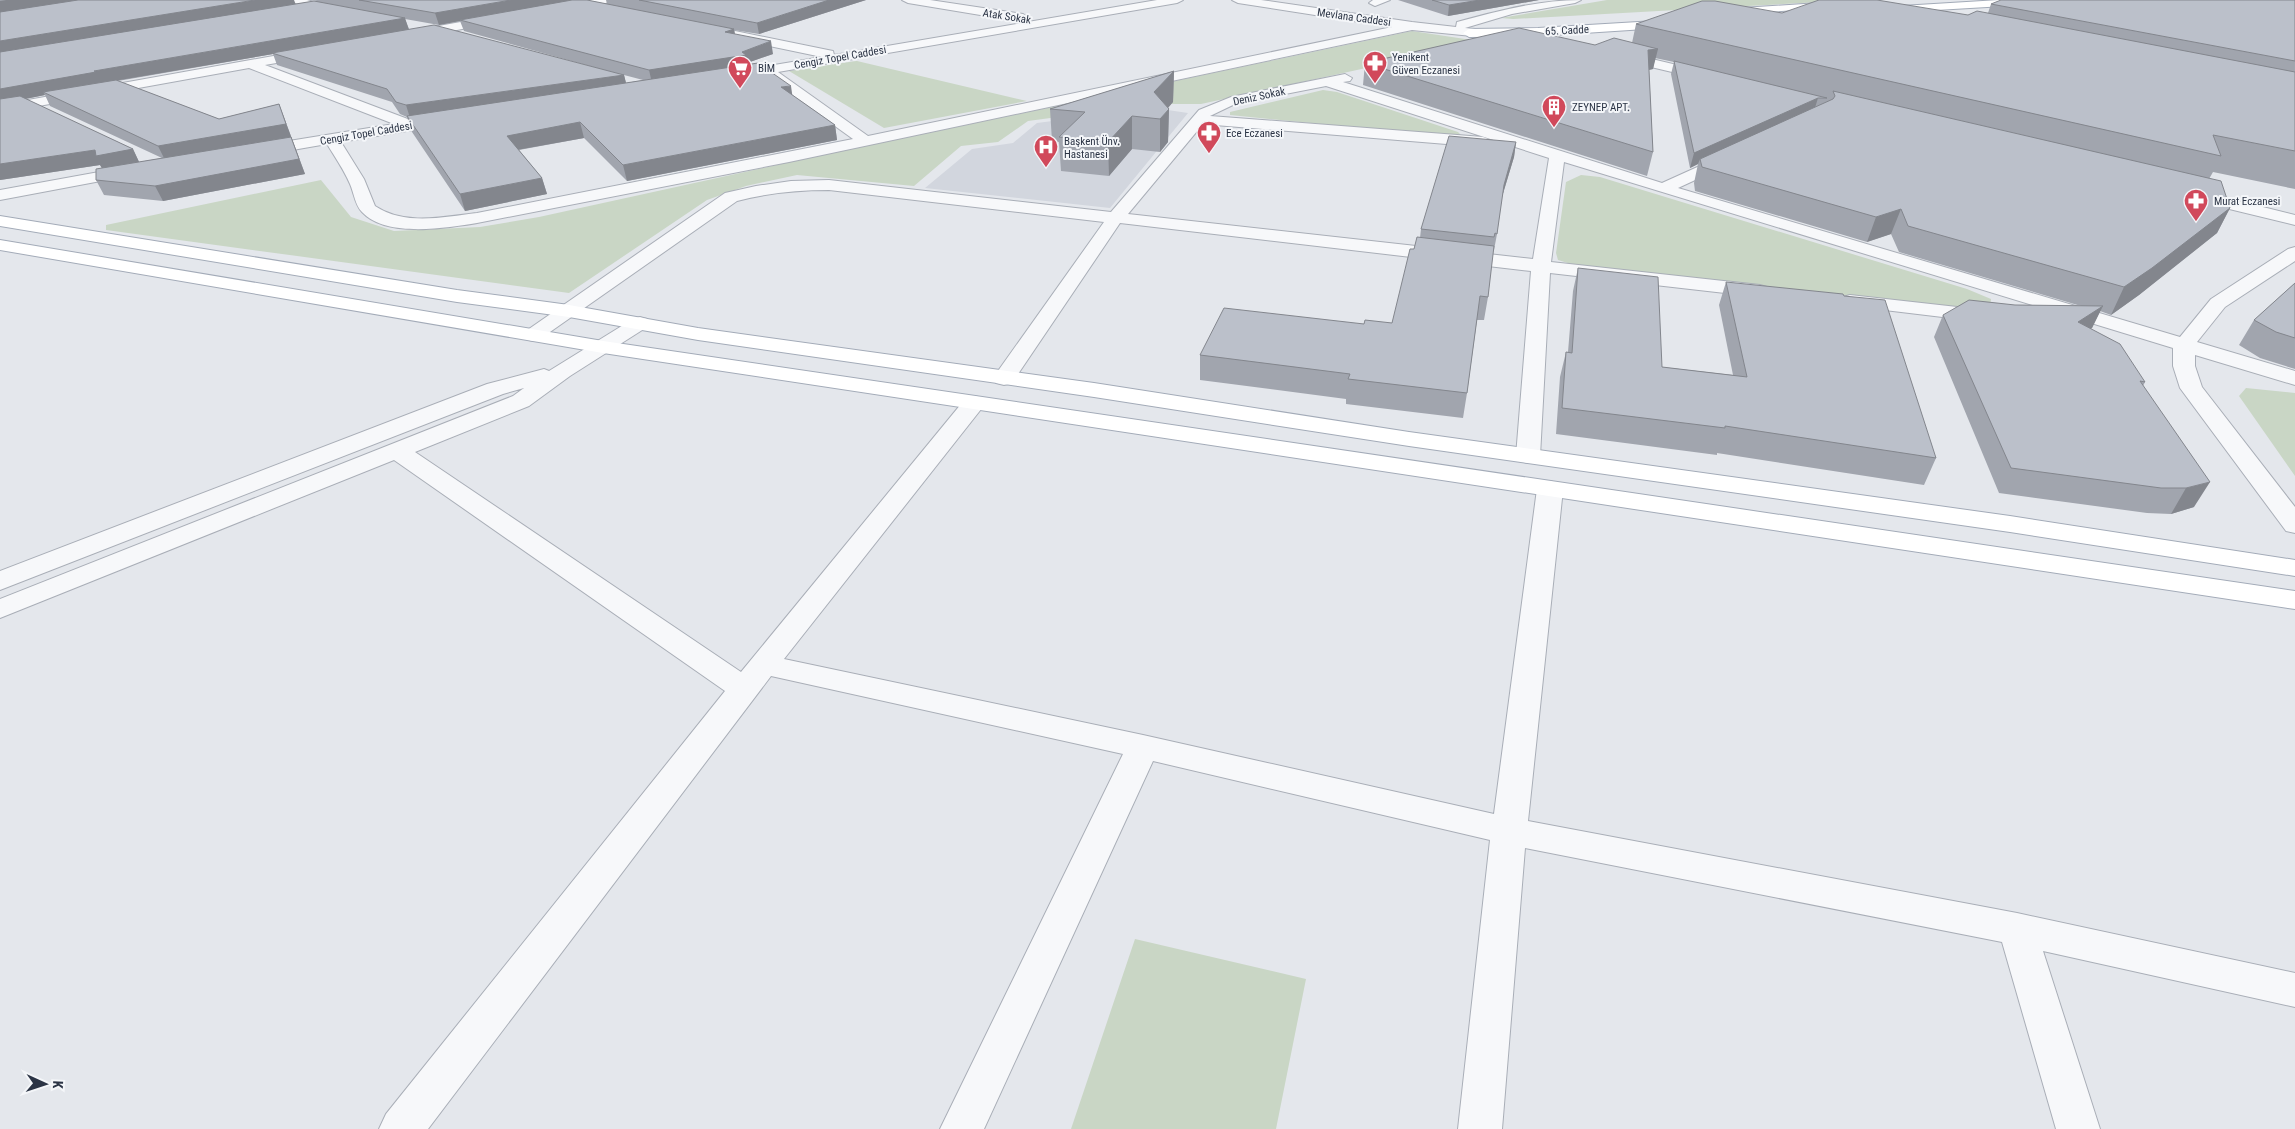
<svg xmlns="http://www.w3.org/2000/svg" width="2295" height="1129" font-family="'Roboto Condensed',sans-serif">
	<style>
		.built { fill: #d2d6de }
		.green { fill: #c9d6c5 }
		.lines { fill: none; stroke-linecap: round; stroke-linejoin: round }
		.minor-casing { stroke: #a9aeb7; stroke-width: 2 }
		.major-casing { stroke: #a3abb8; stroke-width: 2 }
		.minor { fill: #f7f8fa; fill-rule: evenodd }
		.major { fill: #fff; fill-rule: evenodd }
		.wall { fill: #a1a5ae; fill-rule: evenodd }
		.shaded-wall { fill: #83868d }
		.building { fill: #bbc0ca; stroke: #83868d }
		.labels { text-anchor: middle; stroke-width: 4; stroke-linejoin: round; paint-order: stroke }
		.far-street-label { font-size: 11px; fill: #2b3445; stroke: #f4f6f9 }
		.far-poi-label { font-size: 11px; fill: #2b3445; stroke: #f4f6f9; text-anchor: start }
	</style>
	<rect width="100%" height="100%" fill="#e4e7ec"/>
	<path class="built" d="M 1154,108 L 1188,113 L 1110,208 L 925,188 L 972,149 L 1013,143 L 1037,123 Z"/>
	<path class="green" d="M 1607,0 L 1857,0 L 1513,19 L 1501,18 Z
		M 1412,31 L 1485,42 L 1201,104 L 1155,104 L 1028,121 L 998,142 L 961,146 L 914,186 L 797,175 L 746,186 L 707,200 L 569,293 L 106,230 L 106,225 L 321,180 L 351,217 L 394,231 L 480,227 L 539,217 L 790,162 Z
		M 856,61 L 857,61 L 1027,101 L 884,128 L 789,71 Z
		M 1323,90 L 1337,92 L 1458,132 L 1461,135 L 1453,137 L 1230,115 L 1230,112 Z
		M 1581,175 L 1600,177 L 1967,289 L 1991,299 L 1990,308 L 1975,309 L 1581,267 L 1558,260 L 1556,253 L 1566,182 Z
		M 2246,388 L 2295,393 L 2295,476 L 2239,396 Z
		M 1135,939 L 1306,979 L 1276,1129 L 1071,1129 Z"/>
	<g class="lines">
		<defs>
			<path id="minor" d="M 288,0 L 307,0 L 343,10 L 345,12 L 339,15 L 290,2 Z
				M 587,0 L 612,0 L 606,3 L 561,11 L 555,8 L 557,6 Z
				M 902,0 L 930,0 L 1023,14 L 1029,18 L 1023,22 L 908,3 Z
				M 1157,0 L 1183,0 L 1177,3 L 778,72 L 868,136 L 1392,27 L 1238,3 L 1232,0 L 1261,0 L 1412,22 L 1456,27 L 1457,22 C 1498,11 1538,0 1581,0 L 1575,3 L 1512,14 L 1465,28 L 1506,32 L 1508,35 L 1502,39 L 1412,30 L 789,162 L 477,223 C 446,228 386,238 362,212 C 355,205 354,193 350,184 C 344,170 335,157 327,144 L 258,156 L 253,154 L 250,151 L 253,148 L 258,146 L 394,124 L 249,68 L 0,113 L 0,105 L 312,49 L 316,50 L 318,53 L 316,56 L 265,65 L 413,121 L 448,116 L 453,117 L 455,120 L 448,124 L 341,142 L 364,179 L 375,206 C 405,226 443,217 477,213 L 853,139 L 764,75 L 732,80 L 725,76 L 732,72 L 822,57 L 731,38 L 729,35 L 731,32 L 735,31 L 828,50 L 833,51 L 834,55 Z
				M 1373,0 L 1390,0 L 1375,6 L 1369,3 Z
				M 499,15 L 505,19 L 503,21 L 411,39 L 405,35 L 411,31 Z
				M 1618,51 L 1715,74 L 1717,77 L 1710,81 L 1613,58 L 1612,55 L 1613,52 Z
				M 1345,74 L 1352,78 L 1350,81 L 1343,82 L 1662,183 L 1724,155 L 1736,155 L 1738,158 L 1736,161 L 1678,188 L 2180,337 L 2211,299 L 2288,249 L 2295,247 L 2295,261 L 2225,307 L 2197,342 L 2295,371 L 2295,385 L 2195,355 L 2195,366 L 2202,387 L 2295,507 L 2295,533 L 2286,531 L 2180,388 L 2173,366 L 2173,348 L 1564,162 L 1551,262 L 1760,285 L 1767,287 L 1770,291 L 1767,295 L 1760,297 L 1550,273 L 1540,456 L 1537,461 L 1528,463 L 1519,461 L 1516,456 L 1531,271 L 1120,223 L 1012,383 L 1004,385 L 996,383 L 993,378 L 1104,222 L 829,190 C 798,190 767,193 737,201 L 540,339 L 533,341 L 526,339 L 523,335 L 526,331 L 725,193 L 756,186 L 791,181 L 829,180 L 1111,212 L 1199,110 L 1231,97 ZM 1326,86 L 1549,158 L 1533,259 L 1128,214 L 1203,124 L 1483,147 L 1488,145 L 1491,142 L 1488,139 L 1483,137 L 1210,116 L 1235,104 Z
				M 132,166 L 138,168 L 140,171 L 138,174 L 0,200 L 0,190 Z
				M 2194,190 L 2295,215 L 2295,225 L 2188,199 L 2186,195 L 2188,191 Z
				M 1850,295 L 1984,310 L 1991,312 L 1994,316 L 1991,320 L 1984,322 L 1843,305 L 1840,301 L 1843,297 Z
				M 640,317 L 647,319 L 650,323 L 647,327 L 570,376 L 529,406 L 415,452 L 741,672 L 966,398 L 974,396 L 982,398 L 985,403 L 982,408 L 784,659 L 1143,735 L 1494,814 L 1537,489 L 1541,484 L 1550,481 L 1559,484 L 1563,489 L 1528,821 L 2017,913 L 2295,973 L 2295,1007 L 2043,951 L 2100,1129 L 2056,1129 L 2002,942 L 1525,848 L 1502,1129 L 1458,1129 L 1490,840 L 1153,761 L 984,1129 L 940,1129 L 1123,754 L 771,676 L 428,1129 L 379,1129 L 386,1114 L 725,691 L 394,460 L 0,618 L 0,599 L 513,396 L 524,388 L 503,394 L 0,590 L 0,571 L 487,384 L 544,369 L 549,371 L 633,319 Z"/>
			<path id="major" d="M 1999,0 L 2063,0 L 2057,3 L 1885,13 L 1879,10 L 1885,7 Z
				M 1834,2 L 1840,5 L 1838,7 L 1727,15 L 1721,12 L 1727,9 Z
				M 1672,20 L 1676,21 L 1678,24 L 1676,27 L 1538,36 L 1469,37 L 1463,33 L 1469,29 L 1538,28 Z
				M 0,216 L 457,290 L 569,305 L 698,328 L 1094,383 L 1409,432 L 2010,516 L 2295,560 L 2295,576 L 2010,532 L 1409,446 L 1094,397 L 698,340 L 569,317 L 457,302 L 0,226 Z
				M 0,240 L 603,341 L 2295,591 L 2295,609 L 603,353 L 0,250 Z"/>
		</defs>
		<use href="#minor" class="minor-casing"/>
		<use href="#major" class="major-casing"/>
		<use href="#minor" class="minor"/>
		<use href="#major" class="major"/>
	</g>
	<path class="wall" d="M 0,0 L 295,4 L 317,1 L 313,0 L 587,0 L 607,4 L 606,0 L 866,0 L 759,34 L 734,30 L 735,34 L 773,54 L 747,63 L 748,64 L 835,125 L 837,140 L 627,181 L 584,138 L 519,150 L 542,178 L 547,194 L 465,211 L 412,132 L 407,117 L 400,114 L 392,102 L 277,65 L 273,54 L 118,81 L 219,119 L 279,104 L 305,174 L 163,201 L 104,195 L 96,180 L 102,168 L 100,165 L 0,180 ZM 405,19 L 439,25 L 460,21 L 464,31 L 618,74 L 409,29 ZM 624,75 L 643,80 L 626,83 ZM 45,95 L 50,106 L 162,158 L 139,162 L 133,149 L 25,99 Z
		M 1398,0 L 1539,0 L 1448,16 Z
		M 2295,0 L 2295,189 L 2213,172 L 2209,179 L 2230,208 L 2217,233 L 2139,295 L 2111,315 L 2100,311 L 2092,328 L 2090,329 L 2145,382 L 2143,386 L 2194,507 L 2171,514 L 2147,513 L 1999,493 L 1934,337 L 1943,315 L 2015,305 L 2081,306 L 1899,252 L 1891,234 L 1867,242 L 1695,191 L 1694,183 L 1698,164 L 1690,168 L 1671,74 L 1674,62 L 1655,58 L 1653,69 L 1649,70 L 1653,152 L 1647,176 L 1363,85 L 1365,63 L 1632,43 L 1636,24 L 1782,13 L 1968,15 L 1988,13 L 1991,4 Z
		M 1174,71 L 1173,102 L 1168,108 L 1169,109 L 1168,142 L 1160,152 L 1132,149 L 1109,176 L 1061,171 L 1059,142 L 1052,141 L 1050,109 Z
		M 1516,142 L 1514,157 L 1502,197 L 1497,234 L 1494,250 L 1493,250 L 1488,297 L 1484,320 L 1477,320 L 1467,393 L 1463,418 L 1346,404 L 1346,399 L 1200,380 L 1200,355 L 1364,324 L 1392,323 L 1414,249 L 1420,238 L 1421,229 Z
		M 1578,268 L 1662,367 L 1733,375 L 1719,305 L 1726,282 L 1936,458 L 1924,485 L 1717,453 L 1717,455 L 1556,434 L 1560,377 L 1566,352 L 1568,352 L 1573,291 Z
		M 2295,283 L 2295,369 L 2260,358 L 2239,345 L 2254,320 Z"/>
	<path class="shaded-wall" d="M 6,0 L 88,0 L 0,13 L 0,1 Z
		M 255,0 L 294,0 L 296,5 L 0,55 L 0,41 Z
		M 511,0 L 577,0 L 460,20 L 460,21 L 439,25 L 435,13 Z
		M 829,0 L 866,0 L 759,34 L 757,23 Z
		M 1480,0 L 1539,0 L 1448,16 L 1449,5 Z
		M 405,18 L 409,30 L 272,53 L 273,54 L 102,83 L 43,92 L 45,95 L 0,104 L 0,89 L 94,71 Z
		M 734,29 L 736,41 L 725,32 Z
		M 771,41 L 773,54 L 747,63 L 748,67 L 652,83 L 649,70 L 742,52 Z
		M 1658,49 L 1653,69 L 1643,71 L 1648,50 Z
		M 1174,71 L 1173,102 L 1158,119 L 1154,92 Z
		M 624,75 L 627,87 L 410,118 L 406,105 Z
		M 791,86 L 793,100 L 781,87 Z
		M 1818,98 L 1814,111 L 1700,159 L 1698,164 L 1690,168 L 1694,153 Z
		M 279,104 L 305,174 L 163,201 L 155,186 L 165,160 L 158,146 Z
		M 1169,109 L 1168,142 L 1160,152 L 1160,119 Z
		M 1132,116 L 1132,149 L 1109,176 L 1108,142 Z
		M 580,122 L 584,138 L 511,151 L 507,136 Z
		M 835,125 L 837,140 L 627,181 L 623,165 Z
		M 1516,142 L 1514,157 L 1501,200 L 1504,185 Z
		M 133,149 L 140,164 L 103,170 L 100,165 L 0,180 L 0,164 L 95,150 Z
		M 542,178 L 547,194 L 465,211 L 460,194 Z
		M 2230,208 L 2217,233 L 2139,295 L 2111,315 L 2124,287 Z
		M 1901,209 L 1891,234 L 1867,242 L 1876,217 Z
		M 2103,306 L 2092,328 L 2068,345 L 2078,322 Z
		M 2210,482 L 2194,507 L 2171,514 L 2186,488 Z"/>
	<path class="building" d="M 78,0 L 255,0 L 0,41 L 0,12 Z
		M 359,0 L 511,0 L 435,13 Z
		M 572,0 L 587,0 L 734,29 L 725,32 L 771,41 L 742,52 L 746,55 L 649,70 L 460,20 Z
		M 639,0 L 829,0 L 757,23 Z
		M 1432,0 L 1480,0 L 1449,5 Z
		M 1819,0 L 1877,0 L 1968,15 L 1977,11 L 2295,72 L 2295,151 L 2213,135 L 2221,156 L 1636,24 L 1702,1 L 1715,1 L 1782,13 Z
		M 2001,0 L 2295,0 L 2295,61 L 1991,4 Z
		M 314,1 L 405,18 L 94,71 L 96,72 L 0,89 L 0,52 Z
		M 434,25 L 624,75 L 406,105 L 396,102 L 387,89 L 272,53 Z
		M 1519,28 L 1595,45 L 1614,38 L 1658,49 L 1648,50 L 1653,152 L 1365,63 Z
		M 1674,61 L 1827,98 L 1818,98 L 1694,153 Z
		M 758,63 L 791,86 L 781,87 L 835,125 L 623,165 L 580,122 L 507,136 L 542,178 L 460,194 L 407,116 Z
		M 1174,71 L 1154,92 L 1169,109 L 1160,119 L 1132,116 L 1108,142 L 1059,137 L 1085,112 L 1050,109 Z
		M 116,80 L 219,119 L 279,104 L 286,124 L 158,146 L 43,92 Z
		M 1833,91 L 2221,181 L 2230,208 L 2152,268 L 2124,287 L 1908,226 L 1901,209 L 1876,217 L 1702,167 L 1700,159 L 1833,99 L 1835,96 Z
		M 20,96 L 133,149 L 96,156 L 95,150 L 0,164 L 0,99 Z
		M 1449,136 L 1516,142 L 1504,185 L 1497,234 L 1495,233 L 1494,237 L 1421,229 Z
		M 291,137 L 299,159 L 155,186 L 96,180 L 96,169 Z
		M 1417,237 L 1494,246 L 1488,297 L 1480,296 L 1467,393 L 1348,379 L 1350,374 L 1200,355 L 1224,308 L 1364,324 L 1365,320 L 1392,323 L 1410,249 L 1414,249 Z
		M 1578,268 L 1658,277 L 1662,367 L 1747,377 L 1726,282 L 1843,294 L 1844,296 L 1885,300 L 1936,458 L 1725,426 L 1725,428 L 1562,408 L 1566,352 L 1572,353 Z
		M 2295,283 L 2295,338 L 2276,332 L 2254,320 Z
		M 1969,300 L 2015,305 L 2103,306 L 2078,322 L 2120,344 L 2145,382 L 2140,381 L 2210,482 L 2186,488 L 2161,488 L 2011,468 L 1943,315 Z"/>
	<defs>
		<symbol id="pharmacy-pin" viewBox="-11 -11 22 30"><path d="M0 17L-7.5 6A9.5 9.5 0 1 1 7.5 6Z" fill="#d1495b" stroke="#f4f6f9"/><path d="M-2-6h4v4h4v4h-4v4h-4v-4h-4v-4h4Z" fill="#fff"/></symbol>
		<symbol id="supermarket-pin" viewBox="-11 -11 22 30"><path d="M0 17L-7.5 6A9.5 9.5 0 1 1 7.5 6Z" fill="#d1495b" stroke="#f4f6f9"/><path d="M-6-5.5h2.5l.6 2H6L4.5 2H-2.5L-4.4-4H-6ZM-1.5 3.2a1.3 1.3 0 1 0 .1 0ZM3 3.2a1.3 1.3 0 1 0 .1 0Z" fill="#fff"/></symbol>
		<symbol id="building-pin" viewBox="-11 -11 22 30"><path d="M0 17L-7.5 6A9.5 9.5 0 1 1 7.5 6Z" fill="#d1495b" stroke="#f4f6f9"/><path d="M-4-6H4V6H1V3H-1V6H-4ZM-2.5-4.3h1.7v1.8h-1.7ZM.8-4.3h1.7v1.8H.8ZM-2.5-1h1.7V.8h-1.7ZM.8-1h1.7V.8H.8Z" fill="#fff"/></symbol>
		<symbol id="hospital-pin" viewBox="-11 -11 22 30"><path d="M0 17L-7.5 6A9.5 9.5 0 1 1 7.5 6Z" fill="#d1495b" stroke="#f4f6f9"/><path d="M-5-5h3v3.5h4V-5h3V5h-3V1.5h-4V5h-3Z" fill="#fff"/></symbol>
	</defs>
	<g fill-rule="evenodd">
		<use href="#pharmacy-pin" x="1361" y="49" width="28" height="38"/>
		<use href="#supermarket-pin" x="726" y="54" width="28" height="38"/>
		<use href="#building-pin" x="1540" y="93" width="28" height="38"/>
		<use href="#pharmacy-pin" x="1195" y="119" width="28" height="38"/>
		<use href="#hospital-pin" x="1032" y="133" width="28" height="38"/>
		<use href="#pharmacy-pin" x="2182" y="187" width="28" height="38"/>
	</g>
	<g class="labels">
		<g class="far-street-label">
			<text transform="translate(1007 16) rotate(9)" y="4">Atak Sokak</text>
			<text transform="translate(1354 17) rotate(8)" y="4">Mevlana Caddesi</text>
			<text transform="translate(1567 30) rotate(-3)" y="4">65. Cadde</text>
			<text transform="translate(840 57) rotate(-10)" y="4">Cengiz Topel Caddesi</text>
			<text transform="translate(1259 96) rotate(-12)" y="4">Deniz Sokak</text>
			<text transform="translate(366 133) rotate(-10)" y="4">Cengiz Topel Caddesi</text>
		</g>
		<g class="far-poi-label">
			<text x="1392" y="61">Yenikent<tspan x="1392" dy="13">Güven Eczanesi</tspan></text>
			<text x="758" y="72">BİM</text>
			<text x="1572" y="111">ZEYNEP APT.</text>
			<text x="1226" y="137">Ece Eczanesi</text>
			<text x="1064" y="145">Başkent Ünv.<tspan x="1064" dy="13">Hastanesi</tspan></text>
			<text x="2214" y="205">Murat Eczanesi</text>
		</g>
	</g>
	<g transform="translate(45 1084) rotate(93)" stroke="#f4f6f9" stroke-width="4" paint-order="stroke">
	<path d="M0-4L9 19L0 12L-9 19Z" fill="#2b3445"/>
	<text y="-8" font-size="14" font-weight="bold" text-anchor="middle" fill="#2b3445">K</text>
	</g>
</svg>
